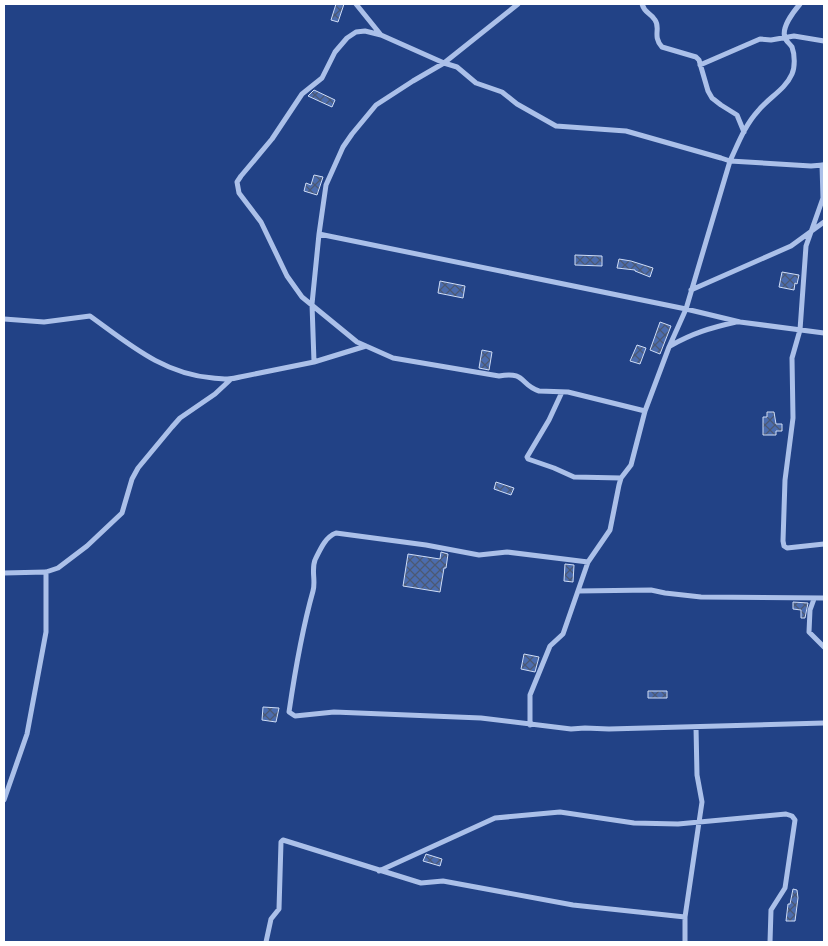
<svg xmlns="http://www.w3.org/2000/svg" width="828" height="946" font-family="'Noto Sans',sans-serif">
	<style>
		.building { fill: url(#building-cross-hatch); stroke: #cfddf7 }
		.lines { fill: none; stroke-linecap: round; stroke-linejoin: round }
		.street { stroke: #abc0e9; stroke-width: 5 }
	</style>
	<defs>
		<pattern id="building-cross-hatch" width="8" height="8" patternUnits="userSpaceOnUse" patternTransform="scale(1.25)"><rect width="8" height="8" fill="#4b6cae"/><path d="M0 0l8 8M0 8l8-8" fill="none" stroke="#4c5973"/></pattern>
	</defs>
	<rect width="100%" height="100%" fill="#224286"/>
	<path class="building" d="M 336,4 L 344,4 L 338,22 L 331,20 Z
		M 314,90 L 335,100 L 332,107 L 308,96 Z
		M 314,175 L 323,177 L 317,195 L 304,191 L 306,183 L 311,185 Z
		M 575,255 L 602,256 L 602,266 L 575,265 Z
		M 619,259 L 631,261 L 653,268 L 650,277 L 635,271 L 635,270 L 617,268 Z
		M 782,272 L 799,275 L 797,284 L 795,283 L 794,290 L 779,287 Z
		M 440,281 L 465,286 L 463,298 L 438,293 Z
		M 660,322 L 671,326 L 660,354 L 650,350 Z
		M 637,345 L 646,348 L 640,364 L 630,361 Z
		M 482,350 L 492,352 L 489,370 L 479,368 Z
		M 767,412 L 774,412 L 776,424 L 782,424 L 782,431 L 776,431 L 776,435 L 763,435 L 763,417 L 767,417 Z
		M 496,482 L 514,488 L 511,495 L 494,489 Z
		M 441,552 L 448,554 L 446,568 L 444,568 L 440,592 L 403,586 L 408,554 L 440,559 Z
		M 565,564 L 574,565 L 573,582 L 564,581 Z
		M 793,602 L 808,603 L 805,618 L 801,618 L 801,610 L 793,609 Z
		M 524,654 L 539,657 L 535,672 L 521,669 Z
		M 648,691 L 667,691 L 667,698 L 648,698 Z
		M 263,707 L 279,708 L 276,722 L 262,720 Z
		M 426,854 L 442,859 L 440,866 L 423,861 Z
		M 793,889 L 797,890 L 798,898 L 795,921 L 786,921 L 788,904 L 790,904 Z"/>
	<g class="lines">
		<path class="street" d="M 356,4 L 381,35 L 444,63 L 457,67 L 476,83 L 502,92 L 517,104 L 556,126 L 626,131 L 721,158 L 730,161 L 686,309 L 669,347 L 645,411 L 631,465 L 621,478 L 619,485 L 610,530 L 588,562 L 563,634 L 550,646 L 530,695 L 530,725
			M 642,4 C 645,14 650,12 655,20 C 661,28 652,36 662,47 L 696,57 L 699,60 L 708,91 L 712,98 L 721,105 L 737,115 L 744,132
			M 800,4 C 794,11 781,28 785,38 C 786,41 790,44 792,47 C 795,55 795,67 792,74 C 785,90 768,98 758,111 C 745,125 738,144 730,161 L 811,166 L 823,165
			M 381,35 L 365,31 L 356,32 L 347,38 L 335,52 L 322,78 L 302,94 L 272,139 L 241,176 L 237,182 L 239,193 L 261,222 L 287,276 L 302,297 L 357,342 L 393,358 L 499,376 C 526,371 520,385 539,391 L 568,392 L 645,411
			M 700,65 L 760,39 L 771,40 L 794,36 L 824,41
			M 822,165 L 823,198 L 806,246 L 800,330 L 792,358 L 793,418 L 785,480 L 783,541 L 784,546 L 787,548 L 824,544
			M 319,234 L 686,309 L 740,322 L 824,333
			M 691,290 L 791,246 L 824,222
			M 4,319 L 44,322 L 90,316 C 129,344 163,374 213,378 C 223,379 230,380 240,377 L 314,362 L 366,346
			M 670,346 C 693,333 710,328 736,322
			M 314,362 L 312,304 L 319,234 L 326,185 L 343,147 L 352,134 L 376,105 L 413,81 L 444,63 L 518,4
			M 562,392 L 549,420 L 527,457 L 528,459 L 554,468 L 574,477 L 621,478
			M 588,562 L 507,552 L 479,555 L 426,545 L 336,533 C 325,537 320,550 315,560 C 311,570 316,581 313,591 C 302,630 295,671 289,712 L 295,716 L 334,712 L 481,718 L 571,729 L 585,728 L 609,729 L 824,723
			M 4,573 L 46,572 L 58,568 L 87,546 L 122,513 L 132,479 L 138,468 L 172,427 L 180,418 L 215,394 L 230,380
			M 578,591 L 651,590 L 665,593 L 701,597 L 824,598
			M 814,599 L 810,610 L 809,632 L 824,647
			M 4,800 L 27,734 L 46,632 L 46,572
			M 379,871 L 495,818 L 560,812 L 634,823 L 678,824 L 786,814 L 792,816 L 795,820 L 785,888 L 771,910 L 770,942
			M 266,942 L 271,919 L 279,909 L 281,842 L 283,840 L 421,883 L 443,881 L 573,905 L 685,917
			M 685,942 L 685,917 L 702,802 L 697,775 L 696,727"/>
	</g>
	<rect width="828" height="946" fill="none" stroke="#ffffff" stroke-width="10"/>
</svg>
